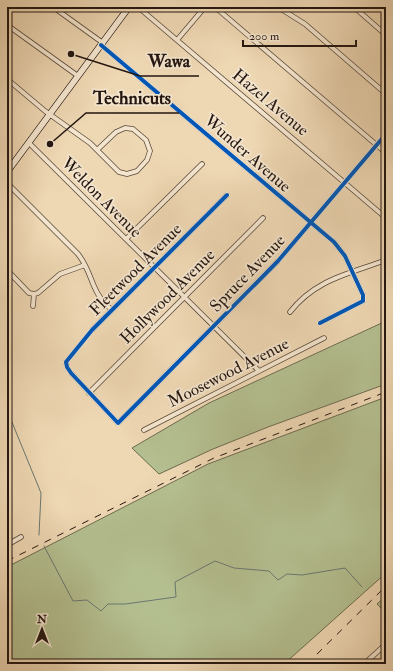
<svg xmlns="http://www.w3.org/2000/svg" width="393" height="671" font-family="'IM FELL Double Pica',serif">
	<style>
		.green { fill: #b4bf90; stroke: #6c6b50 }
		.lines { fill: none; stroke-linecap: round; stroke-linejoin: round }
		.stream { stroke: #6a7871; stroke-width: 1 }
		.street-casing { stroke: #56473a; stroke-width: 5.5 }
		.secondary-casing { stroke: #241711; stroke-width: 7 }
		.street { stroke: #f4e5ce; stroke-width: 4 }
		.secondary { stroke: #f4e5ce; stroke-width: 5.5 }
		.rail { stroke: #241711; stroke-width: 1; stroke-dasharray: 7 7; stroke-linecap: butt }
		.cycleway-casing { stroke: #f4e5ce; stroke-width: 6 }
		.cycleway { stroke: #0057b8; stroke-width: 4 }
		.labels { text-anchor: middle; stroke-width: 3.5; stroke-linejoin: round; paint-order: stroke }
		.street-label { font-size: 17px; fill: #241711; stroke: #f4e5ce }
		.leader { fill: none; stroke: #241711; stroke-width: 1.5 }
		.callout-dot { fill: #241711; stroke: #f4e5ce; stroke-width: 1.5 }
		.callout-label { font-size: 18px; text-anchor: middle; font-weight: bold; fill: #241711; stroke: #f4e5ce; stroke-width: 3.5; stroke-linejoin: round; paint-order: stroke }
	</style>
	<rect width="100%" height="100%" fill="#eed7b3"/>
	<filter id="stains"><feTurbulence type="fractalNoise" baseFrequency=".005" numOctaves="4"/><feColorMatrix values="0 0 0 0 .2 0 0 0 0 .09 0 0 0 0 .02 0 0 0 .5 -.17"/></filter>
	<radialGradient id="worn" r=".72"><stop offset=".6" stop-color="#630" stop-opacity="0"/><stop offset="1" stop-color="#630" stop-opacity=".3"/></radialGradient>
	<path class="green" d="M 386,321 L 386,384 L 268,427 L 213,449 L 159,474 L 132,448 L 209,403 Z
		M 386,397 L 386,573 L 284,664 L 7,664 L 7,567 L 208,464 Z
		M 386,596 L 386,613 L 377,604 Z"/>
	<g class="lines">
		<path class="stream" d="M 7,410 L 41,493 L 39,535
			M 44,546 L 73,601 L 87,600 L 101,611 L 108,604 L 125,604 L 176,597 L 175,582 L 215,561 L 234,568 L 269,571 L 278,580 L 287,574 L 302,575 L 345,568 L 362,587"/>
		<defs>
			<path id="street" d="M 53,7 L 103,43
				M 138,7 L 386,218
				M 215,7 L 386,153
				M 278,7 L 305,24 L 386,94
				M 354,7 L 386,35
				M 7,25 L 78,76
				M 177,40 L 205,7
				M 101,45 L 334,242 L 345,256 L 363,295 L 363,301 L 320,323
				M 7,79 L 45,111 L 90,143 L 119,172 L 127,174 L 137,171 L 147,160 L 150,151 L 146,140 L 133,129 L 125,128 L 116,132 L 97,150
				M 29,143 L 259,371
				M 7,183 L 78,254 C 94,274 89,291 112,310
				M 227,195 L 92,330 L 66,362 L 67,367 L 71,373 L 118,423 L 278,261 L 386,134
				M 126,239 L 202,164
				M 7,270 L 29,293 L 34,294
				M 34,294 L 38,293 L 60,274 L 85,265
				M 33,306 L 34,294
				M 290,312 C 316,279 349,274 386,260
				M 89,393 L 263,218
				M 144,430 L 324,338
				M 7,545 L 21,537
				M 364,664 L 386,644"/>
			<path id="secondary" d="M 7,172 L 129,7"/>
		</defs>
		<use href="#street" class="street-casing"/>
		<use href="#secondary" class="secondary-casing"/>
		<use href="#street" class="street"/>
		<use href="#secondary" class="secondary"/>
		<path class="rail" d="M 7,561 L 214,458 L 386,392
			M 307,664 L 386,586"/>
		<defs>
			<path id="cycleway" d="M 101,45 L 334,242 L 345,256 L 363,295 L 363,301 L 320,323
				M 227,195 L 92,330 L 66,362 L 67,367 L 71,373 L 118,423 L 278,261 L 386,134"/>
		</defs>
		<use href="#cycleway" class="cycleway-casing"/>
		<use href="#cycleway" class="cycleway"/>
	</g>
	<g class="labels">
		<g class="street-label">
			<text transform="translate(271 102) rotate(40)" y="6">Hazel Avenue</text>
			<text transform="translate(248 153) rotate(41)" y="6">Wunder Avenue</text>
			<text transform="translate(102 197) rotate(45)" y="6">Weldon Avenue</text>
			<text transform="translate(135 269) rotate(-45)" y="6">Fleetwood Avenue</text>
			<text transform="translate(247 273) rotate(-46)" y="6">Spruce Avenue</text>
			<text transform="translate(167 296) rotate(-45)" y="6">Hollywood Avenue</text>
			<text transform="translate(228 372) rotate(-27)" y="6">Moosewood Avenue</text>
		</g>
	</g>
	<path class="leader" d="M71 54L140 76H199M50 144L86 113H179"/>
	<g class="callout-dot">
		<circle cx="71" cy="54" r="4"/>
		<circle cx="50" cy="144" r="4"/>
	</g>
	<g class="callout-label">
		<text x="169" y="67">Wawa</text>
		<text x="132" y="104">Technicuts</text>
	</g>
	<rect width="393" height="671" fill="none" stroke="#eed7b3" stroke-width="24"/>
	<rect x="8" y="8" width="377" height="655" fill="none" stroke="#241711" stroke-width="2"/>
	<rect x="12" y="12" width="369" height="647" fill="none" stroke="#241711"/>
	<g transform="translate(42 629)" stroke="#f4e5ce" stroke-width="3" paint-order="stroke">
	<path d="M0-3L7 15L0 10L-7 15Z" fill="#241711"/>
	<text y="-6" font-size="11" font-weight="bold" text-anchor="middle" fill="#241711">N</text>
	</g>
	<path d="M243 40v6h113v-6" fill="none" stroke="#241711" stroke-width="2"/>
	<text x="249" y="40" font-size="12" fill="#241711" stroke="#f4e5ce" stroke-width="3" paint-order="stroke">200 m</text>
	<rect width="100%" height="100%" filter="url(#stains)"/>
	<rect width="100%" height="100%" fill="url(#worn)"/>
</svg>
